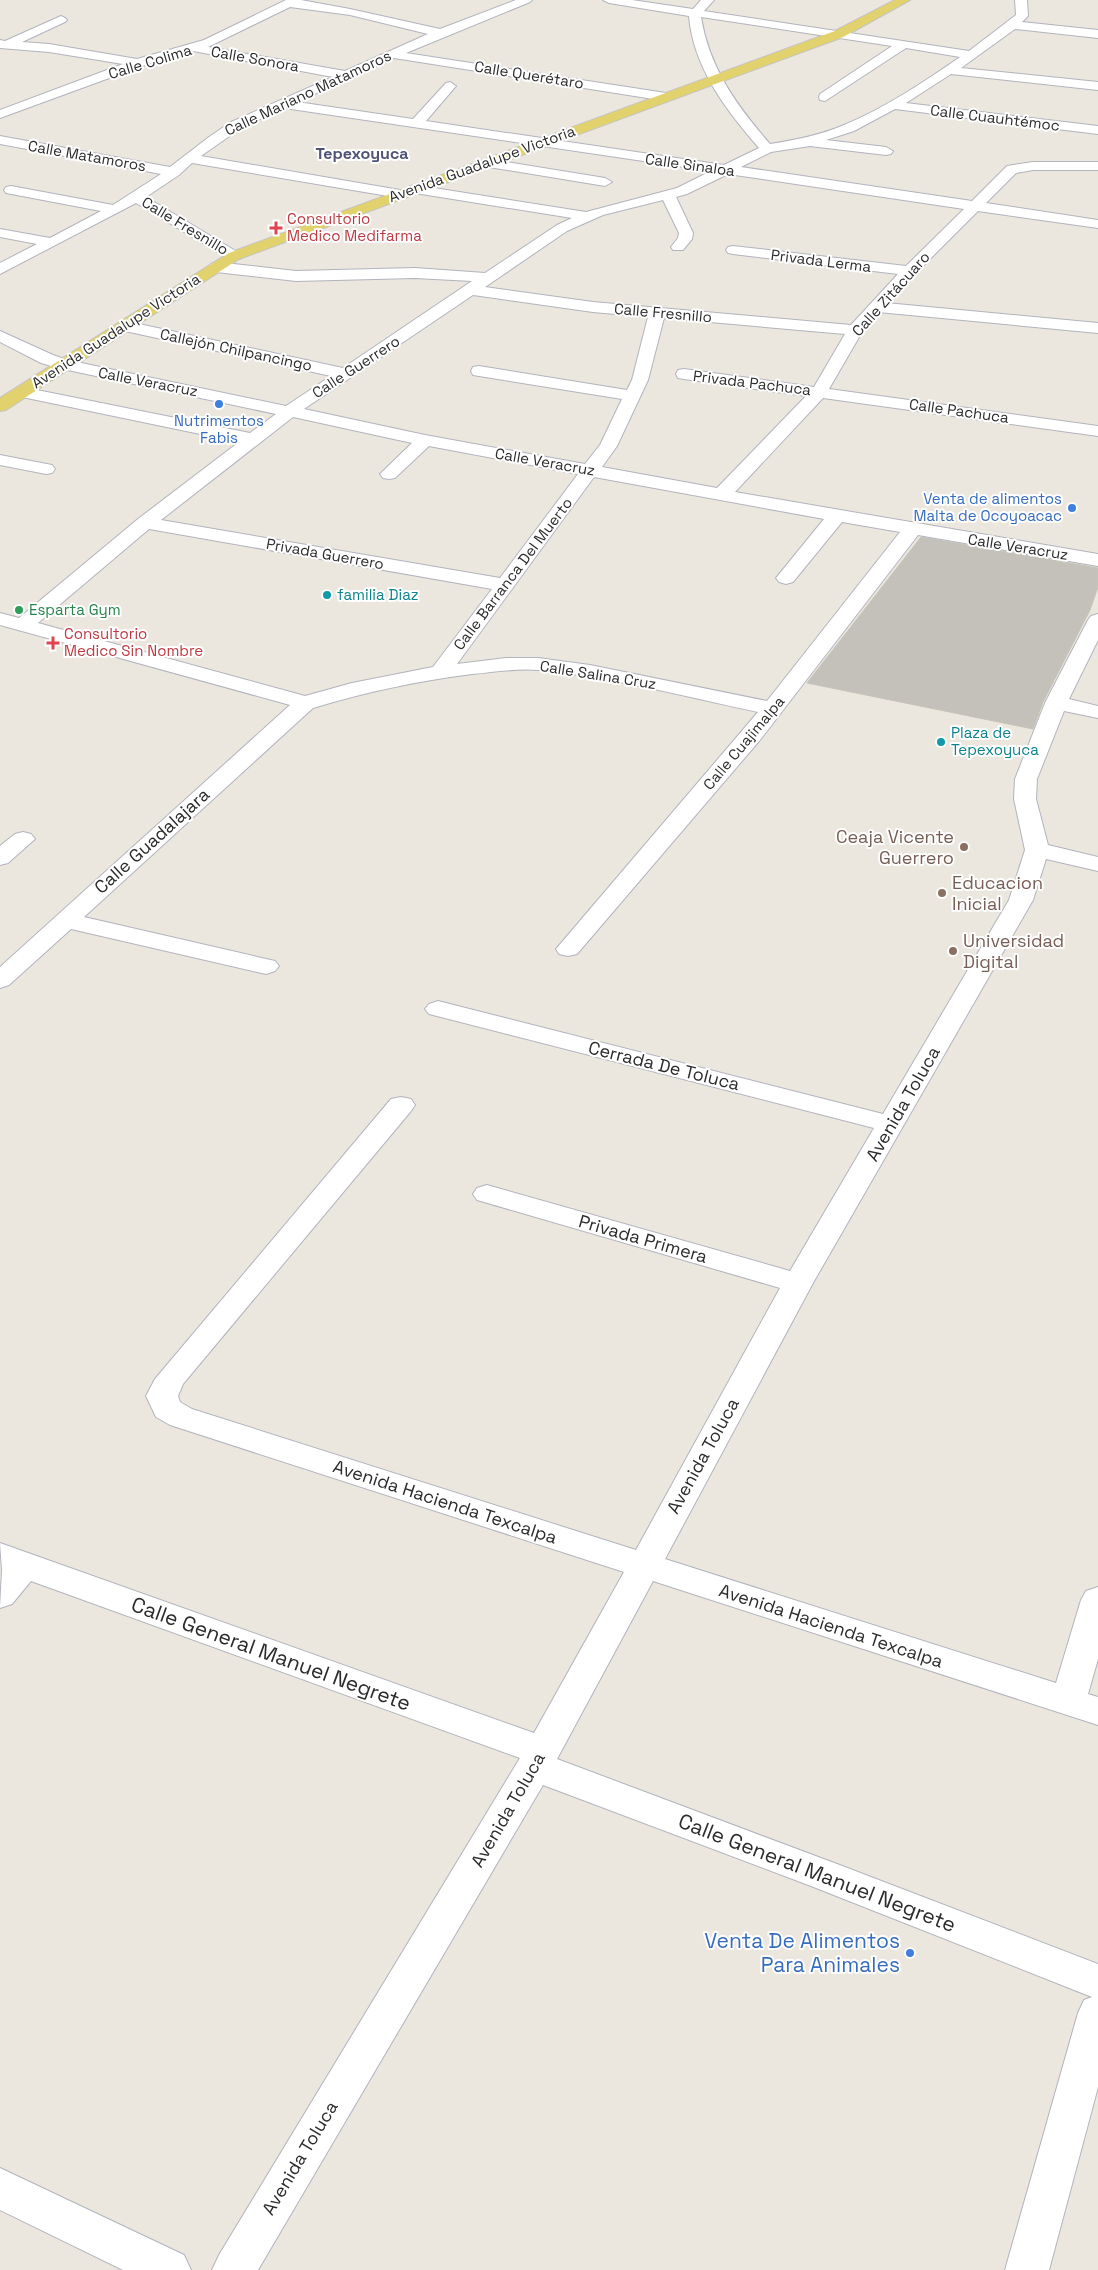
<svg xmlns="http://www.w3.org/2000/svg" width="1098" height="2270" font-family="'Space Grotesk',sans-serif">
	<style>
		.building { fill: #c4c1ba; stroke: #c6c3b8 }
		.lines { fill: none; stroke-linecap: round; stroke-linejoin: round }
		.minor-casing { stroke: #b2b3bd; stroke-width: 2 }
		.major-casing { stroke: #c4c4c4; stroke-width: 2 }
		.minor { fill: #fff; fill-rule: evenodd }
		.major { fill: #e2d26d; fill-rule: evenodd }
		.health-dot { fill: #e0444e; stroke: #fff; stroke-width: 2 }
		.shop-dot { fill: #3f7fe0; stroke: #fff; stroke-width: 2 }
		.culture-dot { fill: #0f9aa8; stroke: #fff; stroke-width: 2 }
		.leisure-dot { fill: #2e9e5b; stroke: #fff; stroke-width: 2 }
		.education-dot { fill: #8d6e63; stroke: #fff; stroke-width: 2 }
		.labels { text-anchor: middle; stroke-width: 4; stroke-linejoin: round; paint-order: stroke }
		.far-street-label { font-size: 15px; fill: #2b2b2b; stroke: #fff }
		.far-health-label { font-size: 15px; fill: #be3a42; stroke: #fff; text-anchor: start }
		.far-shop-label { font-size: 15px; fill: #366cbe; stroke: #fff }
		.far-culture-label { font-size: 15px; fill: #0d838f; stroke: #fff; text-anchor: start }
		.far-leisure-label { font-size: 15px; fill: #27864d; stroke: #fff; text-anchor: start }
		.far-neighbourhood-label { font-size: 16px; font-weight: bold; fill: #505377; stroke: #fff }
		.education-label { font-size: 18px; fill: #785e54; stroke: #fff; text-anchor: start }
		.street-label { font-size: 18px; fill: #2b2b2b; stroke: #fff }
		.near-street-label { font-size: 21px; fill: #2b2b2b; stroke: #fff }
		.near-shop-label { font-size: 21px; fill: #366cbe; stroke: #fff; text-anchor: end }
	</style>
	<rect width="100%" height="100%" fill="#ebe7df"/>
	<path class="building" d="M 921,537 L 1098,568 L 1098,587 L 1090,610 L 1043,702 L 1033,729 L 807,683 Z"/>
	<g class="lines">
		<defs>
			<path id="minor" d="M 286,0 L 301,0 L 350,9 L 440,29 L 516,0 L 532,0 L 530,2 L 406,53 L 666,93 L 672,97 L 666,101 L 394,58 L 297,102 L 413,119 L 446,83 L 450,82 L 456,86 L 426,121 L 724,165 L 759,148 C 726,110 693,67 689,16 L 609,3 L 603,0 L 632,0 L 693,9 L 701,0 L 714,0 L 704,11 L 969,51 L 1016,15 L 1015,0 L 1027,0 L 1028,16 L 1022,22 L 1098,30 L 1098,38 L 1015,29 L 961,68 L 1098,82 L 1098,90 L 951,74 L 906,103 L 1098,126 L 1098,134 L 895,109 L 854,131 L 826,140 L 886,147 L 893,151 L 891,154 L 886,155 L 810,146 L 771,152 L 741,167 L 972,201 L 1007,166 L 1033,162 L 1098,162 L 1098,170 L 1033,170 L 1016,173 L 986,203 L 1098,220 L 1098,228 L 978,211 L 886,303 L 1098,323 L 1098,333 L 878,312 L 862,332 L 829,389 L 1098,426 L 1098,436 L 823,398 L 735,492 L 1098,554 L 1098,566 L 918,535 L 760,740 L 577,954 L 568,956 L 559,954 L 556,949 L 758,712 C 686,697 613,677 539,670 C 517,668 494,672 472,674 C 418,681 365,692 313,708 L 84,917 L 275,961 L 279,966 L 275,971 L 266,974 L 71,929 L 9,985 L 0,988 L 0,967 L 290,705 L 0,625 L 0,613 L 19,618 L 138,519 L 239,442 L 22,397 L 16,396 L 14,392 L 16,388 L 22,387 L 250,433 L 276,414 L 58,368 L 41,363 L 0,342 L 0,331 L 53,355 L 67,360 L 286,406 L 331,376 L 125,331 L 119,329 L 117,326 L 119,323 L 125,321 L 343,368 L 472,281 L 415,278 L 296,281 L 216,272 L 211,270 L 208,267 L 211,264 L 216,262 L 296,271 L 415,268 L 485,273 L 557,225 L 572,218 L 415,193 L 408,189 L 410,186 L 415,185 L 586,212 L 677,188 L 711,171 L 284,108 L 241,128 L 201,156 L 400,190 L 407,194 L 405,197 L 400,198 L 192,163 L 179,175 L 146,197 L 239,253 L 242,256 L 239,259 L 229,259 L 136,203 L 0,274 L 0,263 L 37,244 L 0,237 L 0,229 L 50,238 L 101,211 L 6,193 L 4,190 L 6,187 L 11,186 L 113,205 L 161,174 L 0,144 L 0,136 L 170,167 L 209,137 L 231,122 L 333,77 L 193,51 L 142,66 L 0,118 L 0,110 L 123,64 L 49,52 L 0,48 L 0,40 L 5,41 L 61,16 L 65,18 L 67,20 L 65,22 L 22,42 L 49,44 L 137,59 L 204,40 ZM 290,7 L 350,15 L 428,34 L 345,71 L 208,47 ZM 701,17 L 892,46 L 820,94 L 819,97 L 820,100 L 825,101 L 906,48 L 960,57 C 924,82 885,108 844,125 C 821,135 796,140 770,144 C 737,106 709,68 701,17 ZM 728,174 L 964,209 L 906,266 L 733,246 L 728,247 L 726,250 L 728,253 L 733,254 L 898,274 L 851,325 L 593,302 L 485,287 L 567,231 L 603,215 L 663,200 L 679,233 L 678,238 L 671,247 L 673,250 L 683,250 L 692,239 L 693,233 L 676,197 L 687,194 ZM 473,295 L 593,312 L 648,317 L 632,380 L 627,390 L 479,366 L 473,367 L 471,371 L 473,375 L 479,376 L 622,399 L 600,445 L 585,464 L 425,435 L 304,409 ZM 664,318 L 845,334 L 814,387 L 684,369 L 678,370 L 676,374 L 678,378 L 684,379 L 806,396 L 717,488 L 602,467 L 617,446 L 648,380 ZM 293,417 L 412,443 L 380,474 L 383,478 L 389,479 L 395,478 L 429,446 L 578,474 L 500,578 L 161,520 ZM 594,477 L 824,519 L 776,578 L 779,582 L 786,584 L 793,582 L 842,522 L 900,532 L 767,701 L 590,665 L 538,658 L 506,658 L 457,664 ZM 149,529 L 492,589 L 433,667 L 352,683 L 305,696 L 38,623 Z
				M 488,159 L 605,178 L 612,182 L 605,186 L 483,166 L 481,163 Z
				M 0,455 L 52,465 L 55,469 L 52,473 L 46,474 L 0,465 Z
				M 1098,614 L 1098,640 L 1069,699 L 1098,706 L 1098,718 L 1064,711 L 1037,779 L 1036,799 L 1048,845 L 1098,857 L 1098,871 L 1046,859 L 1033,900 L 813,1283 L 665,1559 L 1056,1683 L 1081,1600 L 1086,1591 L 1098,1587 L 1098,1659 L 1088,1694 L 1098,1697 L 1098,1725 L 653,1581 L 557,1759 L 837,1864 L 1098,1964 L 1098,2087 L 1049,2270 L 1005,2270 L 1078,2013 L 1084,2000 L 1092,1997 L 811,1886 L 543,1785 L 258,2270 L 212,2270 L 219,2255 L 520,1758 L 31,1581 L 12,1604 L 0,1608 L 2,1570 L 0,1543 L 534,1733 L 624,1572 L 170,1425 L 156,1417 L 146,1396 L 155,1379 L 391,1099 L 401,1097 L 411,1099 L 415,1105 L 411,1111 L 183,1384 L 178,1396 L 180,1402 L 192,1409 L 636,1550 L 780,1288 L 477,1200 L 473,1194 L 477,1188 L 487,1185 L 790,1271 L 874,1128 L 429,1014 L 425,1009 L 429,1004 L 438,1001 L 883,1114 L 1009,900 L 1025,850 L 1014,799 L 1015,779 L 1045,703 L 1088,620 L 1091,616 Z
				M 23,832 L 31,834 L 35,839 L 8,863 L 0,865 L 0,846 L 15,834 Z
				M 0,2168 L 184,2255 L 191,2270 L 123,2270 L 0,2210 Z"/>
			<path id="major" d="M 895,0 L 910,0 L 843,37 L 239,259 L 6,410 L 0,411 L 0,398 L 229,253 L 835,31 Z"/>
		</defs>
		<use href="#minor" class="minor-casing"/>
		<use href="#major" class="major-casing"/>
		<use href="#minor" class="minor"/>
		<use href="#major" class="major"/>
	</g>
	<g class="health-dot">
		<path d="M273.5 220.5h5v5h5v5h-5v5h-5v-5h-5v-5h5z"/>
		<path d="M50.5 635.5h5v5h5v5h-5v5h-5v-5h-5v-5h5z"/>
	</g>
	<g class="shop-dot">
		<circle cx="219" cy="404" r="5"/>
		<circle cx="1072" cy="508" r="5"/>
		<circle cx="910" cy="1953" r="5"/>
	</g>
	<g class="culture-dot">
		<circle cx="327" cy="595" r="5"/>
		<circle cx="941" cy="742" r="5"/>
	</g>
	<circle class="leisure-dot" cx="19" cy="610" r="5"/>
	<g class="education-dot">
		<circle cx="964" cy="847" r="5"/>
		<circle cx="942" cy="893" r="5"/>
		<circle cx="953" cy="951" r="5"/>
	</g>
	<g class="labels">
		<g class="far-street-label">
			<text transform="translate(255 59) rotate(10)" y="5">Calle Sonora</text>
			<text transform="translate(150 62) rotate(-17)" y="5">Calle Colima</text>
			<text transform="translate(529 75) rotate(9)" y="5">Calle Querétaro</text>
			<text transform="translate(308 93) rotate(-25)" y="5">Calle Mariano Matamoros</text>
			<text transform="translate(995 118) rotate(7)" y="5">Calle Cuauhtémoc</text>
			<text transform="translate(87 156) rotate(10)" y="5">Calle Matamoros</text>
			<text transform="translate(482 164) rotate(-20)" y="5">Avenida Guadalupe Victoria</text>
			<text transform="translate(690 165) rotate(8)" y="5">Calle Sinaloa</text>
			<text transform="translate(185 226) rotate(31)" y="5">Calle Fresnillo</text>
			<text transform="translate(821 261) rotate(7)" y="5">Privada Lerma</text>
			<text transform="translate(891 294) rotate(-48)" y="5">Calle Zitácuaro</text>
			<text transform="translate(663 313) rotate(5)" y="5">Calle Fresnillo</text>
			<text transform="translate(116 331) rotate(-33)" y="5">Avenida Guadalupe Victoria</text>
			<text transform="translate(236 350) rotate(12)" y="5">Callejón Chilpancingo</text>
			<text transform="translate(356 367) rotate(-33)" y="5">Calle Guerrero</text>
			<text transform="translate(148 382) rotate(11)" y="5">Calle Veracruz</text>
			<text transform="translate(752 383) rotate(7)" y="5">Privada Pachuca</text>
			<text transform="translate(959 411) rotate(8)" y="5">Calle Pachuca</text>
			<text transform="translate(545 462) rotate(10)" y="5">Calle Veracruz</text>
			<text transform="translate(1018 547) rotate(9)" y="5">Calle Veracruz</text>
			<text transform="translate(325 554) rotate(10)" y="5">Privada Guerrero</text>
			<text transform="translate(513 574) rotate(-53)" y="5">Calle Barranca Del Muerto</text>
			<text transform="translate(598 675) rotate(9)" y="5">Calle Salina Cruz</text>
			<text transform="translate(744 743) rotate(-50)" y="5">Calle Cuajimalpa</text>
		</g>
		<g class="far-health-label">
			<text x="287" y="224">Consultorio<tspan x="287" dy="17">Medico Medifarma</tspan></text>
			<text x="64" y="639">Consultorio<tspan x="64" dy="17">Medico Sin Nombre</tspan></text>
		</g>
		<g class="far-shop-label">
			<text x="219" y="426">Nutrimentos<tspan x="219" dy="17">Fabis</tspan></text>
			<text x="1062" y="504" text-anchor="end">Venta de alimentos<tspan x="1062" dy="17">Malta de Ocoyoacac</tspan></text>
		</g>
		<g class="far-culture-label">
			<text x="337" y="600">familia Diaz</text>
			<text x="951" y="738">Plaza de<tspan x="951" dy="17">Tepexoyuca</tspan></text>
		</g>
		<g class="far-leisure-label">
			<text x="29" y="615">Esparta Gym</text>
		</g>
		<g class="far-neighbourhood-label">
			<text x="362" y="159">Tepexoyuca</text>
		</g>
		<g class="education-label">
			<text x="954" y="843" text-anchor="end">Ceaja Vicente<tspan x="954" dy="21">Guerrero</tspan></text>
			<text x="952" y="889">Educacion<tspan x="952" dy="21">Inicial</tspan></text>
			<text x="963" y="947">Universidad<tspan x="963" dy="21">Digital</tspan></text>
		</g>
		<g class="street-label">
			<text transform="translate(152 841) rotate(-42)" y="6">Calle Guadalajara</text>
			<text transform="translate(664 1066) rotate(14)" y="6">Cerrada De Toluca</text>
			<text transform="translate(903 1104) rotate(-60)" y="6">Avenida Toluca</text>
			<text transform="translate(643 1239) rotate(16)" y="6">Privada Primera</text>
			<text transform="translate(703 1456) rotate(-61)" y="6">Avenida Toluca</text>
			<text transform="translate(445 1502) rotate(18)" y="6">Avenida Hacienda Texcalpa</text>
			<text transform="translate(831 1626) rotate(18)" y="6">Avenida Hacienda Texcalpa</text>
			<text transform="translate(508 1810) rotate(-60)" y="6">Avenida Toluca</text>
			<text transform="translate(300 2158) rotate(-59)" y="6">Avenida Toluca</text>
		</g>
		<g class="near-street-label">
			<text transform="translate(271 1654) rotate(20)" y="7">Calle General Manuel Negrete</text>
			<text transform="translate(817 1873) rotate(21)" y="7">Calle General Manuel Negrete</text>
		</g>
		<g class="near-shop-label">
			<text x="900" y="1948">Venta De Alimentos<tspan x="900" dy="24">Para Animales</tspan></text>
		</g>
	</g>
</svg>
